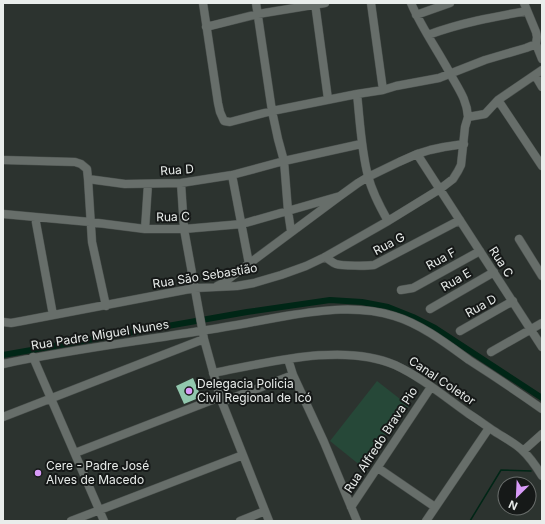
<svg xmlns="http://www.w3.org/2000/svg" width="545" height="524" font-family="Inter,sans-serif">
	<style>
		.green { fill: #264838 }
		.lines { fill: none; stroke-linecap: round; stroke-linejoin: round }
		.stream { stroke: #002616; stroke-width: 1.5 }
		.canal { stroke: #002616; stroke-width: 6 }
		.building { fill: #91c7ad }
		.minor-casing { stroke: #4b514e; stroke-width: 9 }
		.minor { stroke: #676e6a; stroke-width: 8 }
		.poi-dot { fill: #d89bf8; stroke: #161918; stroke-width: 1.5 }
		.labels { text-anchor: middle; stroke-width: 4; stroke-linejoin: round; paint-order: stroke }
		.street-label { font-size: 12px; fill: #e9edeb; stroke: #161918 }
		.poi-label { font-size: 12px; fill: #e9edeb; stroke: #161918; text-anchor: start }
	</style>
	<rect width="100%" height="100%" fill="#2c332f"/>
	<path class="green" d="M 377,381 L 409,406 L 361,466 L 330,441 Z"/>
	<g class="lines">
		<path class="stream" d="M 470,521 L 501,470 L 531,471"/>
		<path class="canal" d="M 3,355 L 247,312 L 330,300 L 362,302 L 388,307 L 413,317 L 435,328 L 542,398"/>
	</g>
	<path class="building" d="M 193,378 L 201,397 L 184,404 L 176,386 Z"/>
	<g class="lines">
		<defs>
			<path id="minor" d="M 203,3 L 218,103 L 220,112 L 224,121 L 230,122 L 272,111 L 357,94 L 383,90 L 396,86 L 439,78 L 485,60 L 526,48 L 536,44
				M 256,3 L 272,111 L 278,139 L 284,161 L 288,211 L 291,231
				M 315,3 L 328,99
				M 371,3 L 383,90
				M 411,3 C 422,29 439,52 452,77 C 460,91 467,101 468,117
				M 524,3 L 536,32 L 537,37 L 536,44 L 542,59
				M 416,15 L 450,3
				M 206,27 L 258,14 L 325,3
				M 428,35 C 460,23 493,17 527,11
				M 535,75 L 542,87
				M 357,94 C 360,121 361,149 368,176 C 372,192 380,207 388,221
				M 498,100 L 542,166
				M 417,154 L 542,347
				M 3,160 L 75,162 L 81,164 L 87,169 L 88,179 L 125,184 L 181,183 L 232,175 L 284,161 L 361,144
				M 232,175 L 249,264
				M 88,179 L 92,242 L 106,306
				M 181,183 L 184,229 L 204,339 L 220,397 L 269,521
				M 3,214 L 90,222 L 145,229 L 184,229 L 242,224 L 340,196
				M 35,217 L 53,315
				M 145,229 L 148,184
				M 519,239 L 542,276
				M 325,257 C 329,259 332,263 336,264 C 342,266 367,266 374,265 L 460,220
				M 217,286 L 223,283 L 340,196 L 358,183 L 368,177 L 399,162 L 417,154 L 430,150 L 444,147 L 464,144
				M 401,290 L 413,288 L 480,251
				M 430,309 L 494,272
				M 3,322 L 11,323 L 22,321 L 195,288 L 237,286 L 254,283 L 281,275 L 306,266 L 325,257 L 388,221 L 440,189 L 453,179 L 458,171 L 461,165 L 465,127 L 468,117 L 485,114 L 498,100 L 542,70
				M 460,331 L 513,301
				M 491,352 L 542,323
				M 33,357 L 104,521
				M 288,359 L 293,375 L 324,442 L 357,521
				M 3,364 C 68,350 134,342 200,331 C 229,327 257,321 286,316 C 322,310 359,305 394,316 C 421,324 447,344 469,360 C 494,376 518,392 542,409
				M 213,373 C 267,363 343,342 395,365 C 421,377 445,397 469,414 C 477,419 485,425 494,431 C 503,437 513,442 521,449 C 530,457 536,466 542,476
				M 222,402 L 293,375
				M 3,417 L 204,339
				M 523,451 L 542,434
				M 75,453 L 220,397
				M 378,468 L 435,507
				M 351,507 L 431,387
				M 71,521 L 243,455
				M 240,521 L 265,511
				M 426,521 L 489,428"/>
		</defs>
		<use href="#minor" class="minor-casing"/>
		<use href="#minor" class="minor"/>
	</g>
	<g class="poi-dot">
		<circle cx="189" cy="391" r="4"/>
		<circle cx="38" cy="473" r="4"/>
	</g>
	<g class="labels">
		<g class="street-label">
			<text transform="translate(177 170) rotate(-4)" y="4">Rua D</text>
			<text transform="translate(173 217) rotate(-1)" y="4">Rua C</text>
			<text transform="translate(389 244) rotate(-28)" y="4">Rua G</text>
			<text transform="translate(441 259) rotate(-29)" y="4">Rua F</text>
			<text transform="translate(501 262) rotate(57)" y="4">Rua C</text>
			<text transform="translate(205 276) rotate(-9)" y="4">Rua São Sebastião</text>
			<text transform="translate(456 280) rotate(-30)" y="4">Rua E</text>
			<text transform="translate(481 306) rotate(-29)" y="4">Rua D</text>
			<text transform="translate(100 335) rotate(-9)" y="4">Rua Padre Miguel Nunes</text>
			<text transform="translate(442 381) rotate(34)" y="4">Canal Coletor</text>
			<text transform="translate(381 440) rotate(-57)" y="4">Rua Alfredo Brava Pio</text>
		</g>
		<g class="poi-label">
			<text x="197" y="388">Delegacia Policia<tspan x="197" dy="14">Civil Regional de Icó</tspan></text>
			<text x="46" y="470">Cere - Padre José<tspan x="46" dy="14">Alves de Macedo</tspan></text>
		</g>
	</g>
	<rect width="545" height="524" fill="none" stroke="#e9edeb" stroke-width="8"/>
	<g transform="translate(517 496) rotate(204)"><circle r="19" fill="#161918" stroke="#6a6e6c"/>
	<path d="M0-3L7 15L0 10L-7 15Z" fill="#d89bf8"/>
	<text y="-6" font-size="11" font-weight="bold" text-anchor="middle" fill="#e9edeb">N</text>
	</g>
</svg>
